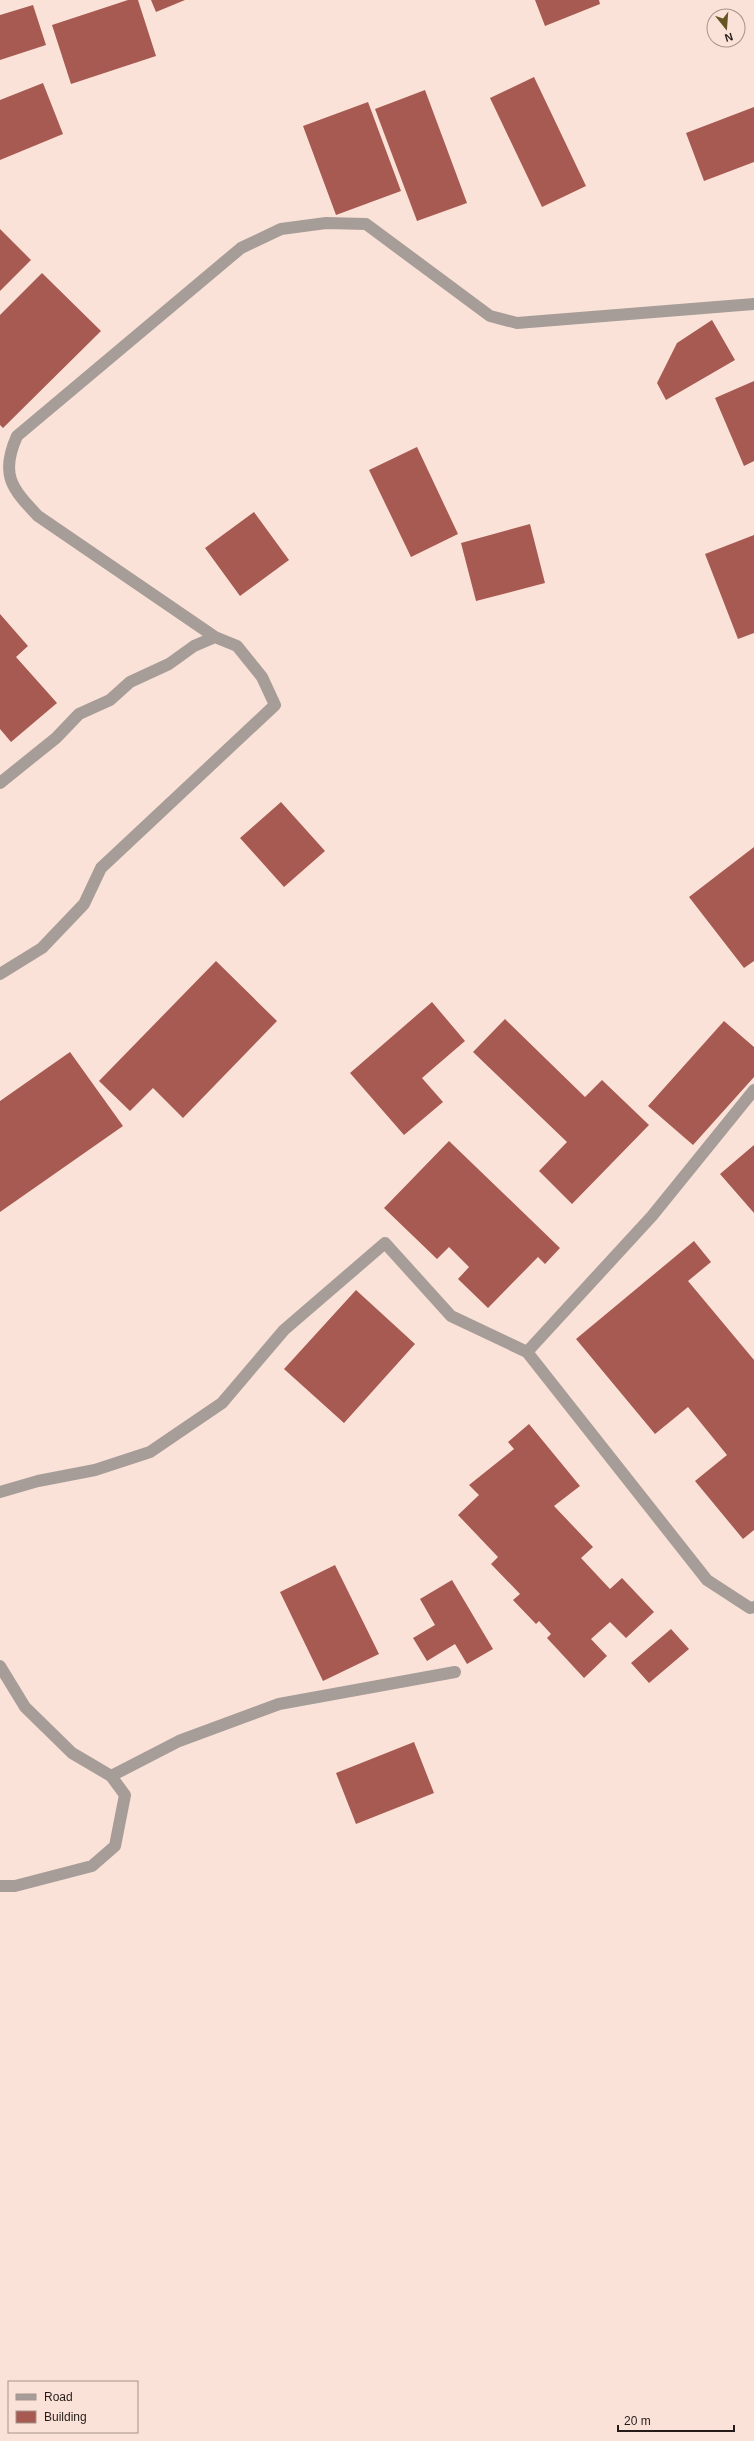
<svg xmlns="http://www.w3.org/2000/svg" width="754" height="2441" font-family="Arial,sans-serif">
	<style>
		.building { fill: #a65a51 }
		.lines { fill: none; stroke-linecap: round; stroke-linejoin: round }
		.street { stroke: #a79d98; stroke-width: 12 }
	</style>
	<rect width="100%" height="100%" fill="#fbe2d8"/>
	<path class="building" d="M 128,0 L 138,0 L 156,56 L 71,84 L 52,25 Z
		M 151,0 L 185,0 L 156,12 Z
		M 535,0 L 599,0 L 600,4 L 545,26 Z
		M 33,5 L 46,45 L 0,60 L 0,15 Z
		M 534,77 L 586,186 L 542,207 L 490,98 Z
		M 43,83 L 63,134 L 0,160 L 0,100 Z
		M 425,90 L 467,203 L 417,221 L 375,109 Z
		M 368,102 L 401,191 L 336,215 L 303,126 Z
		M 754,107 L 754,162 L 704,181 L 686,133 Z
		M 0,229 L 31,260 L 0,291 Z
		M 42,273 L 101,331 L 3,428 L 0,425 L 0,315 Z
		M 712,320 L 735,360 L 666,400 L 657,383 L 677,343 Z
		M 754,381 L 754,461 L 744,466 L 715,398 Z
		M 417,447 L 458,534 L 411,557 L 369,470 Z
		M 254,512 L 289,560 L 240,596 L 205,548 Z
		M 530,524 L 545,583 L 476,601 L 461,543 Z
		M 754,535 L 754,633 L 738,639 L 705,554 Z
		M 0,614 L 28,646 L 16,657 L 57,703 L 11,742 L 0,729 Z
		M 281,802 L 325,851 L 284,887 L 240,838 Z
		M 754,847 L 754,961 L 744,968 L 689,897 Z
		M 216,961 L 277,1021 L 183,1118 L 153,1088 L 130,1111 L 99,1081 Z
		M 432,1002 L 465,1041 L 422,1078 L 443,1102 L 404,1135 L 350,1073 Z
		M 505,1019 L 585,1097 L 602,1080 L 649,1125 L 572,1204 L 539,1171 L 567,1142 L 473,1052 Z
		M 724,1021 L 754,1047 L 754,1077 L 693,1145 L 648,1106 Z
		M 70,1052 L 123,1126 L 0,1212 L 0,1101 Z
		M 449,1141 L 560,1248 L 545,1264 L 538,1257 L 488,1308 L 458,1279 L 469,1267 L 449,1247 L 437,1259 L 384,1208 Z
		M 754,1145 L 754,1213 L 720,1174 Z
		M 694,1241 L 711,1262 L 688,1281 L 754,1360 L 754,1530 L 743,1539 L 695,1481 L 727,1455 L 688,1407 L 655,1434 L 576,1339 Z
		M 356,1290 L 415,1344 L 344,1423 L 284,1369 Z
		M 529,1424 L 580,1486 L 554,1506 L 593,1547 L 581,1558 L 610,1589 L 622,1578 L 654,1612 L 626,1638 L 610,1622 L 591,1639 L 607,1656 L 584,1678 L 547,1638 L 551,1634 L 539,1621 L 536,1624 L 513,1600 L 520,1594 L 491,1564 L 498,1557 L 458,1515 L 479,1495 L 469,1485 L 514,1449 L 508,1442 Z
		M 335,1565 L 379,1654 L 323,1681 L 280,1592 Z
		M 452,1580 L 493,1649 L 467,1664 L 455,1644 L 427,1661 L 413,1638 L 435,1625 L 420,1599 Z
		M 671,1629 L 689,1649 L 649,1683 L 631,1663 Z
		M 414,1742 L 434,1793 L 356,1824 L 336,1773 Z"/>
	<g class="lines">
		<path class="street" d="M 0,783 L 56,738 L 79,714 L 110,700 L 130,682 L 169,664 L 194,646 L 215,637
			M 0,974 L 42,948 L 84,904 L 101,868 L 275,705 L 262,677 L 237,646 L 215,637 L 38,516 C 11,488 0,474 17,436 L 241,248 L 281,229 L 326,223 L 366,224 L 490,316 L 517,323 L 754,304
			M 527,1352 L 652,1216 L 754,1090
			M 0,1492 L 38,1481 L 95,1470 L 150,1452 L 222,1403 L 284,1330 L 385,1243 L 451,1316 L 527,1352 L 707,1580 L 750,1608 L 754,1607
			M 0,1666 L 25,1707 L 72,1753 L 111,1776 L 125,1795 L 115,1846 L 92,1866 L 15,1886 L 0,1886
			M 111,1776 L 179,1741 L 279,1704 L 455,1672"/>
	</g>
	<rect x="8" y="2381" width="130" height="52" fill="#fbe2d8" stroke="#a5938c"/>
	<rect x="16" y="2394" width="20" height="6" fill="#a79d98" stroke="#a5938c"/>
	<text x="44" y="2401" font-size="12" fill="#251c19">Road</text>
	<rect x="16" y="2411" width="20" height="12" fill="#a65a51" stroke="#a5938c"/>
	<text x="44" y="2421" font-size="12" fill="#251c19">Building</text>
	<g transform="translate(726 28) rotate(163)"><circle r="19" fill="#fbe2d8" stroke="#a5938c"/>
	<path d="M0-3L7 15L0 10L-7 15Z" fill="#655522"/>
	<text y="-6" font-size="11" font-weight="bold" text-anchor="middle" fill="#251c19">N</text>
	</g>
	<path d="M618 2425v6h116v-6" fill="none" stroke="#251c19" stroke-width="2"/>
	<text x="624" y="2425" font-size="12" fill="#251c19" stroke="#fbe2d8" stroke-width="3" paint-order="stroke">20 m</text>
</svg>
